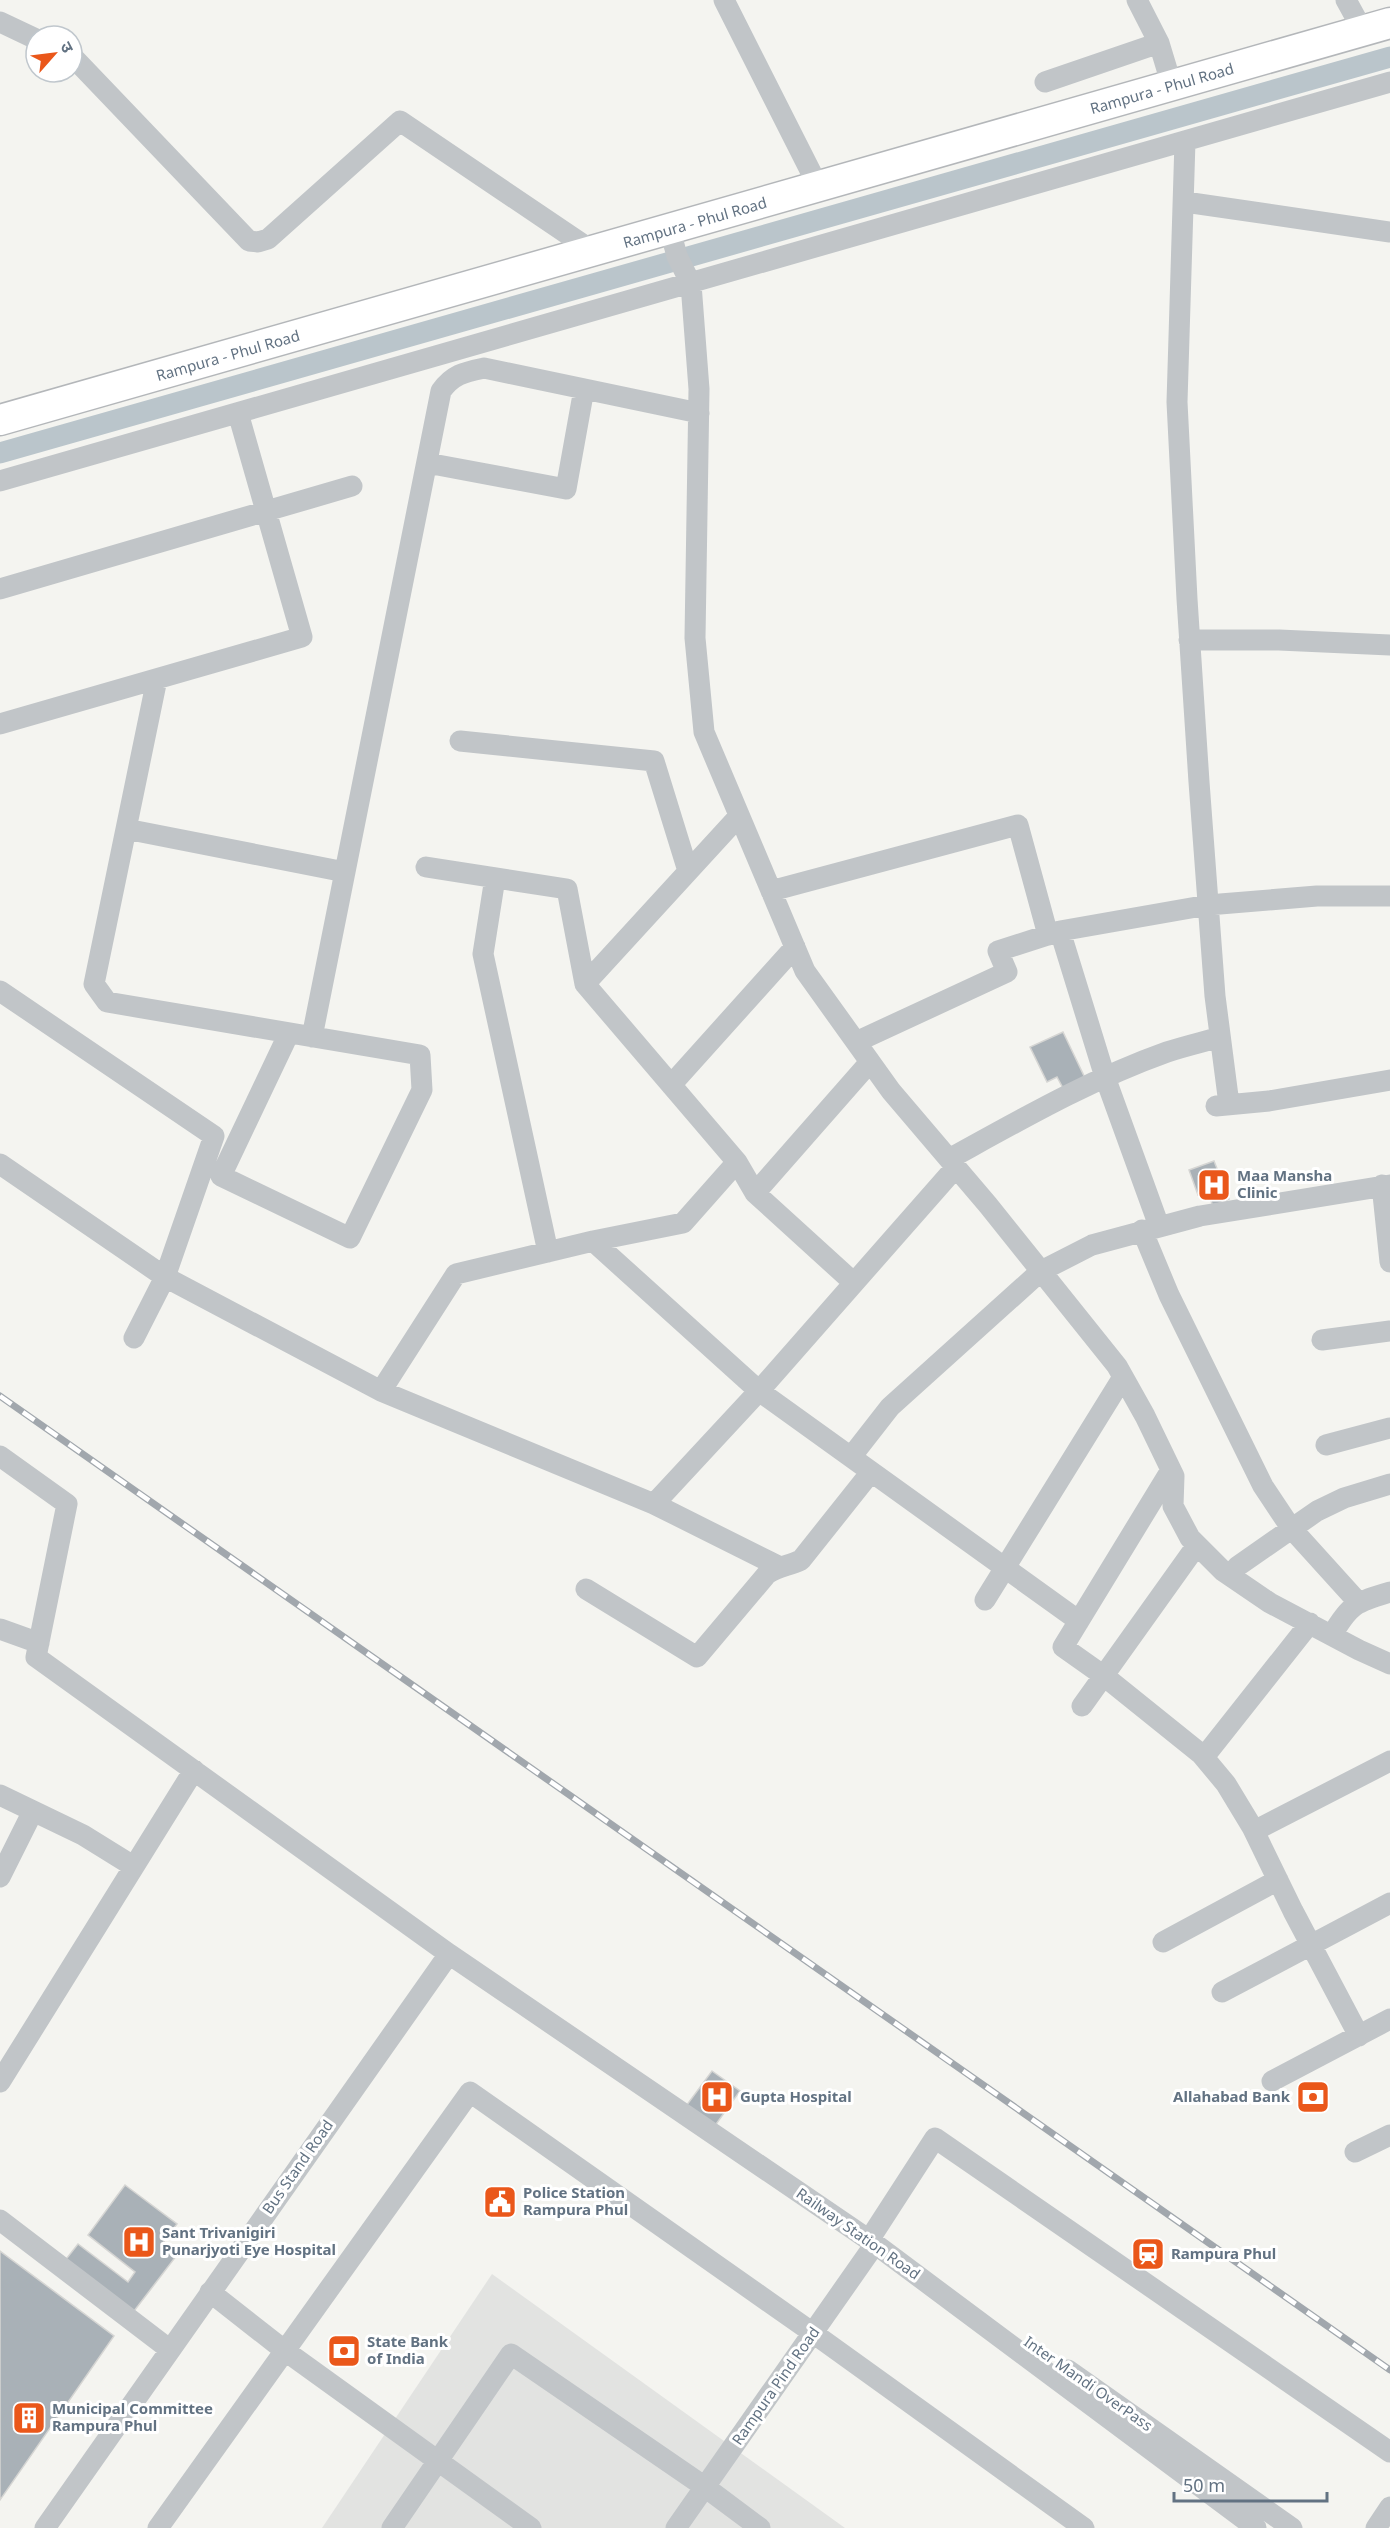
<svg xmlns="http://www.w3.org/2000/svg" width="1390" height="2528" font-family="'Noto Sans','Noto Sans Devanagari',sans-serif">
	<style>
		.built { fill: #e2e3e1 }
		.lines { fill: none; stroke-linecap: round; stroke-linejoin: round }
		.canal { stroke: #bac5cb; stroke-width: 21 }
		.building { fill: #a9b1b7; stroke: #d5d5d3; stroke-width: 1.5 }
		.highway-casing { stroke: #b4b7ba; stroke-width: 33 }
		.minor { stroke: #c1c5c8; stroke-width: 21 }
		.highway { stroke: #fff; stroke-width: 30 }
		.rail-casing { stroke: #a1a7ad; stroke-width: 7 }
		.rail { stroke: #fff; stroke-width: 4.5; stroke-dasharray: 14; stroke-linecap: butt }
		.labels { text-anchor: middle; stroke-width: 6; stroke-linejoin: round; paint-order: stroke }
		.street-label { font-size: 15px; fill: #627282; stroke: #fff }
		.poi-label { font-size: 15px; font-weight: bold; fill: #627282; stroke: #fff; text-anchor: start }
	</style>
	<rect width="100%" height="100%" fill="#f4f4f0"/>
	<path class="built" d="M 492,2274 L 845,2528 L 322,2528 Z"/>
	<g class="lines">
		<path class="canal" d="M 0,453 L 1390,57"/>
	</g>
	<path class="building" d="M 1063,1032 L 1085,1078 L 1063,1088 L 1057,1077 L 1047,1082 L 1030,1047 Z
		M 1214,1161 L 1229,1199 L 1213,1206 L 1207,1191 L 1198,1195 L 1189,1170 Z
		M 712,2071 L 740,2091 L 714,2127 L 686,2106 Z
		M 125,2185 L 177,2224 L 162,2244 L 177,2255 L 131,2315 L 63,2263 L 78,2244 L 128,2282 L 135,2272 L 88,2235 Z
		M 0,2251 L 114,2336 L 0,2500 Z"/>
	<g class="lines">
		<defs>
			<path id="highway" d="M 0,420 L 1390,23"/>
		</defs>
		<use href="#highway" class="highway-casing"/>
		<path class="minor" d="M 724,0 L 819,188
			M 1137,0 L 1159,43 L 1172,86
			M 1346,0 L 1363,31
			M 0,22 L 36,39
			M 72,56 L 249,241 L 258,242 L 268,239 L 400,121 L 594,252
			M 1045,82 L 1159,43
			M 1185,141 L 1177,402 L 1187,599 L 1199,782 L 1215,996 L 1229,1104
			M 1185,202 L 1390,232
			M 670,230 L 677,256 L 691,284 L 699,389 L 695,638 L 704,732 L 805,971 L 891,1091 L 988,1205 L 1117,1366 L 1145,1416 L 1174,1476 L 1173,1506 L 1190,1538 L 1223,1571 L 1270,1603 L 1359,1650 L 1390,1664
			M 427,463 L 566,489 L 584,389
			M 0,481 L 1390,82
			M 0,589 L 352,486
			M 1189,640 L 1279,640 L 1390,645
			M 157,679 L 94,984 L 107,1002 L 420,1055 L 422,1090 L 350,1238 L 221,1176 L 289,1033
			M 0,724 L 302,637 L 238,413
			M 460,741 L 654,761 L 688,871
			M 739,816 L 585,984 L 737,1162 L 755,1193 L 854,1283
			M 126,829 L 345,872
			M 426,867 L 567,889 L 585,984
			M 495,878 L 483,954 L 548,1252
			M 771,891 L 1018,825 L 1048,935
			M 1060,931 L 1105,1077 L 1159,1226
			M 0,991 L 214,1136 L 165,1277 L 134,1338
			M 312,1037 L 441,391 C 453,374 465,372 484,368 L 699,413
			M 856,1042 L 1007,972 L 998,951 L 1060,931 L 1208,905 L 1317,896 L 1390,896
			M 671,1085 L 795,947
			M 1216,1106 L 1269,1101 L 1390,1080
			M 949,1159 C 1020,1120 1091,1079 1167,1052 C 1185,1046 1203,1042 1220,1037
			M 737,1162 L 683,1223 L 593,1241 L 759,1391 L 1079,1621
			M 0,1164 L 165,1277 L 381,1391 L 654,1504 L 778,1566
			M 1382,1185 L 1390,1262
			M 755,1193 L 870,1062
			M 1142,1230 L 1169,1295 L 1263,1486 L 1291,1528 L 1358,1602
			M 1322,1340 L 1390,1331
			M 381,1391 L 456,1274 L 593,1241
			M 1326,1445 L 1390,1428
			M 0,1456 L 67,1504 L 36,1657 L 449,1954 L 875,2244 L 1256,2528
			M 851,1457 L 890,1407 L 1041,1271 L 1092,1245 L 1200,1216 L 1390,1185
			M 1171,1470 L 1063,1647 L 1104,1676 L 1201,1754 L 1226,1784 L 1252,1827 L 1293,1911 L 1359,2036
			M 654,1504 L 759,1391 L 956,1167
			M 1230,1575 L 1238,1566 L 1317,1511 L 1344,1498 L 1390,1484
			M 586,1589 L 697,1657 L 767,1574 C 778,1566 789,1566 801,1560 L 871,1472
			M 985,1600 L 1123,1377
			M 0,1629 L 39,1643
			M 1332,1635 C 1350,1604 1356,1602 1390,1592
			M 1082,1706 L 1197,1545
			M 1204,1757 L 1310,1623
			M 0,1795 L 83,1835 L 133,1866
			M 1254,1831 L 1390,1761
			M 0,1877 L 33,1811
			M 1163,1942 L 1278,1880
			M 1222,1992 L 1390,1903
			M 1272,2081 L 1390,2019
			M 0,2082 L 194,1770
			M 1355,2152 L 1390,2135
			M 0,2220 L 169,2349
			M 869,2240 L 935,2138 L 1390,2452
			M 210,2292 L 284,2350 L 531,2528
			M 1068,2370 L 1292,2528
			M 45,2528 L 449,1954
			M 158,2528 L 470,2092 L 813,2333 L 1084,2528
			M 392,2528 L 511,2354 L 705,2487 L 760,2528
			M 676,2528 L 875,2244
			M 1376,2528 L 1390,2507"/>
		<use href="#highway" class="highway"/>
		<defs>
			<path id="rail" d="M 0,1396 L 1390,2370"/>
		</defs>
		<use href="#rail" class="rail-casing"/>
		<use href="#rail" class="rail"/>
	</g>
	<defs>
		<symbol id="hospital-square" viewBox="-11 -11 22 22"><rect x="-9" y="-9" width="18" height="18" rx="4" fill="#ea571a" stroke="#fff"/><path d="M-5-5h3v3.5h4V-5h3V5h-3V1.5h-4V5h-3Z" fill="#fff"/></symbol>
		<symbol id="bank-square" viewBox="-11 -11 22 22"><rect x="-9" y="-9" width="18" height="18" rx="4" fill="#ea571a" stroke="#fff"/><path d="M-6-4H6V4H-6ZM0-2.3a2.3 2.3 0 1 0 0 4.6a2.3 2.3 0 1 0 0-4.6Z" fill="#fff"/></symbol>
		<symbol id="civic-square" viewBox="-11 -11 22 22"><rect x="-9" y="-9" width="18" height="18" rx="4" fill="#ea571a" stroke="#fff"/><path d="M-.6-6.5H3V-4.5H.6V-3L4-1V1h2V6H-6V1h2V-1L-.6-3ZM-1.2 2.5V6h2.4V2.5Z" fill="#fff"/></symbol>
		<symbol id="station-square" viewBox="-11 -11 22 22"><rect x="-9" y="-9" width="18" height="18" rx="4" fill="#ea571a" stroke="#fff"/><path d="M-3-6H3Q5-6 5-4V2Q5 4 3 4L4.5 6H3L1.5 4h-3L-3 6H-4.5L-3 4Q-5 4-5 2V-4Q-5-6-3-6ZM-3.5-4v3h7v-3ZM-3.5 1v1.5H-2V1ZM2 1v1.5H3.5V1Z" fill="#fff"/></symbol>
		<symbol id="building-square" viewBox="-11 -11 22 22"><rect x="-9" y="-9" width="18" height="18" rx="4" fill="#ea571a" stroke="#fff"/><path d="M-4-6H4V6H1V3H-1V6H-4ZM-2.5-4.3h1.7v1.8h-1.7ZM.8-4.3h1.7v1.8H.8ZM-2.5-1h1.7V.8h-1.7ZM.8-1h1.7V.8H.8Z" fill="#fff"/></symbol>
	</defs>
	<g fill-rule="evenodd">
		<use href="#hospital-square" x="1195" y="1166" width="38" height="38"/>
		<use href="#hospital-square" x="698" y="2078" width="38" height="38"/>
		<use href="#bank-square" x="1294" y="2078" width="38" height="38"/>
		<use href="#civic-square" x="481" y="2183" width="38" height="38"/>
		<use href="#hospital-square" x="120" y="2223" width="38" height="38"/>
		<use href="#station-square" x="1129" y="2235" width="38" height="38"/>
		<use href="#bank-square" x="325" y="2332" width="38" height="38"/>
		<use href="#building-square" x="10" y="2399" width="38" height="38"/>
	</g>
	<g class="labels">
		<g class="street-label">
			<text transform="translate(1162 89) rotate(-16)" y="5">Rampura - Phul Road</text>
			<text transform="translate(695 223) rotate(-16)" y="5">Rampura - Phul Road</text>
			<text transform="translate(228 356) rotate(-16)" y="5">Rampura - Phul Road</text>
			<text transform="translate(298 2167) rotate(-55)" y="5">Bus Stand Road</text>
			<text transform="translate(858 2234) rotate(35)" y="5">Railway Station Road</text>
			<text transform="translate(1088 2384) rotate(35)" y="5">Inter Mandi OverPass</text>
			<text transform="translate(776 2386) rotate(-55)" y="5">Rampura Pind Road</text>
		</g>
		<g class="poi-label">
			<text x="1237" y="1181">Maa Mansha<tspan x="1237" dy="17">Clinic</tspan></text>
			<text x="740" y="2102">Gupta Hospital</text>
			<text x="1290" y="2102" text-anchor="end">Allahabad Bank</text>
			<text x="523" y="2198">Police Station<tspan x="523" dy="17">Rampura Phul</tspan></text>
			<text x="162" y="2238">Sant Trivanigiri<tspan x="162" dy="17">Punarjyoti Eye Hospital</tspan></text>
			<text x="1171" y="2259">Rampura Phul</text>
			<text x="367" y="2347">State Bank<tspan x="367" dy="17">of India</tspan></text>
			<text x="52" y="2414">Municipal Committee<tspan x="52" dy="17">Rampura Phul</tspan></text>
		</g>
	</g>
	<g transform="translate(54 54) rotate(62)"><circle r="28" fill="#ffffff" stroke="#c0c7cd" stroke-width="1.5"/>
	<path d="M0-4.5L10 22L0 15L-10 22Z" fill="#ea571a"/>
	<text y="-9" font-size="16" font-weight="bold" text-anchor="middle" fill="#627282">उ</text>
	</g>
	<path d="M1174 2492v9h153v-9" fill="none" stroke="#627282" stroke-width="3"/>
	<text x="1183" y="2492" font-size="18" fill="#627282" stroke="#ffffff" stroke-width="4.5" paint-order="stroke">50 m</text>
</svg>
